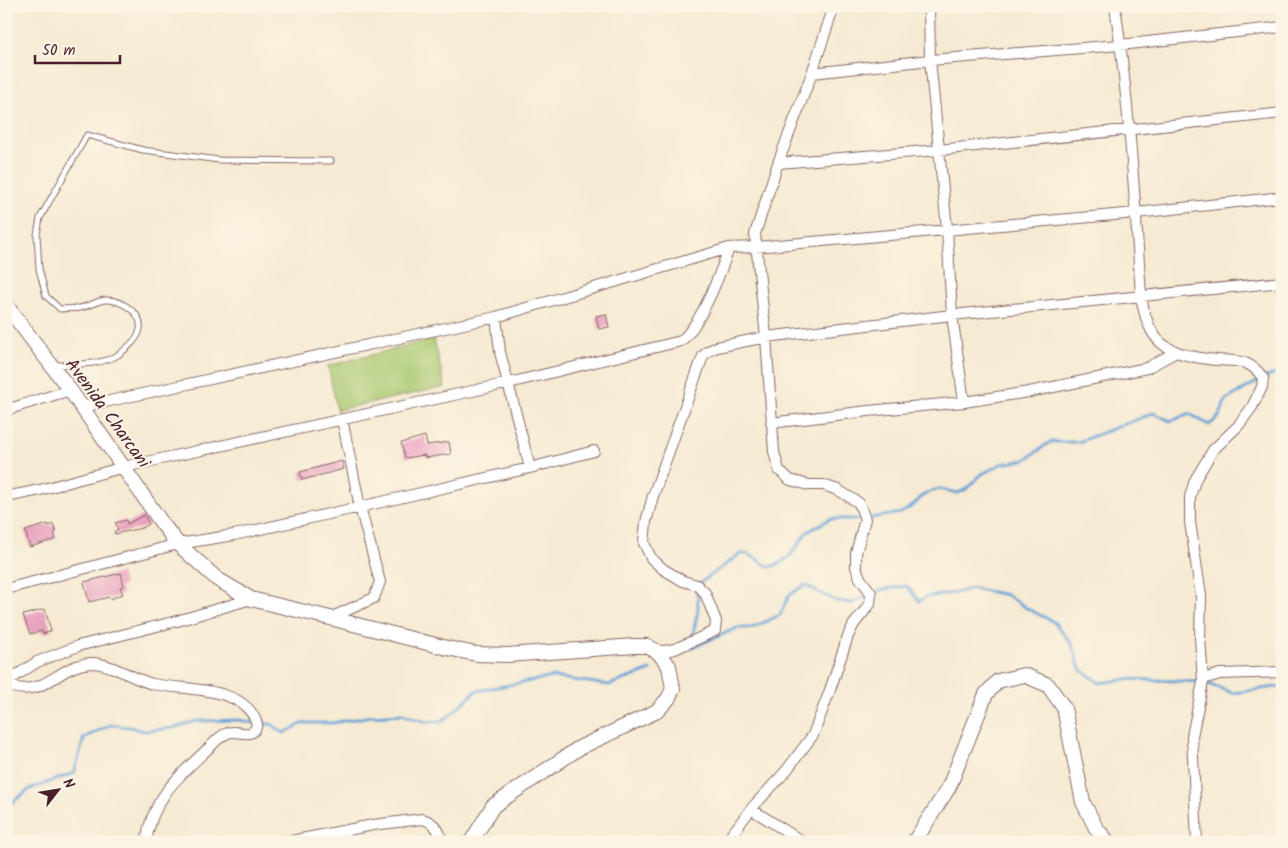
<svg xmlns="http://www.w3.org/2000/svg" width="1288" height="848" font-family="Kalam,sans-serif">
	<style>
		.green { fill: #abca72; stroke: #7a744e }
		.lines { fill: none; stroke-linecap: round; stroke-linejoin: round }
		.stream { stroke: #66a2d7; stroke-width: 3 }
		.building { fill: #e9a3c0 }
		.lane-casing { stroke: #866665; stroke-width: 7 }
		.street-casing { stroke: #866665; stroke-width: 12 }
		.secondary-casing { stroke: #866665; stroke-width: 16 }
		.lane { stroke: #fff; stroke-width: 5 }
		.street { stroke: #fff; stroke-width: 10 }
		.secondary { stroke: #fff; stroke-width: 14 }
		.labels { text-anchor: middle; stroke-width: 4; stroke-linejoin: round; paint-order: stroke }
		.street-label { font-size: 18px; fill: #4a1f2b; stroke: #fcf5e5 }
	</style>
	<rect width="100%" height="100%" fill="#fcf5e5"/>
	<filter id="ink" filterUnits="userSpaceOnUse"><feTurbulence type="fractalNoise" baseFrequency=".02" numOctaves="2"/><feDisplacementMap in="SourceGraphic" scale="10" xChannelSelector="R" yChannelSelector="G"/><feConvolveMatrix kernelMatrix="1 2 1 2 8 2 1 2 1" color-interpolation-filters="sRGB"/></filter>
	<filter id="wash" filterUnits="userSpaceOnUse"><feTurbulence type="fractalNoise" baseFrequency=".0096" numOctaves="4" result="noise"/><feDisplacementMap in="SourceGraphic" scale="20" xChannelSelector="R" yChannelSelector="G"/><feGaussianBlur stdDeviation="1.12" result="paint"/><feColorMatrix in="noise" values="0 0 0 0 0 0 0 0 0 0 0 0 0 0 0 0 0 1.4 0 .05"/><feComposite in="paint" operator="in"/></filter>
	<g filter="url(#wash)">
		<rect width="100%" height="100%" fill="#f6ead2"/>
		<path class="green" d="M 434,339 L 445,387 L 337,410 L 328,366 Z"/>
		<g class="lines">
			<path class="stream" d="M 1266,377 L 1282,372
				M 699,584 L 740,554 C 750,552 761,563 770,567 L 779,564 L 789,557 L 807,532 L 830,519 L 865,519 L 901,513 L 914,505 L 922,496 L 932,491 L 940,489 L 958,493 L 965,490 L 982,474 L 1001,464 L 1025,460 L 1050,442 L 1078,442 L 1154,413 L 1170,421 L 1190,414 L 1209,425 L 1219,417 L 1226,400 L 1260,380
				M 690,648 L 698,610 L 697,589
				M 691,648 L 737,628 L 752,628 L 780,615 L 789,595 L 805,585 L 836,601 L 853,603 L 871,593 L 886,589 L 907,586 L 919,601 L 926,597 L 955,593 L 972,588 L 1007,595 L 1028,609 L 1054,622 L 1072,644 L 1080,669 L 1100,683 L 1128,679 L 1203,682 L 1233,693 L 1282,686
				M 6,807 L 30,789 L 74,773 L 84,738 L 110,725 L 130,727 L 144,731 L 173,728 L 197,721 L 239,720 L 257,724 L 271,724 L 284,733 L 304,723 L 332,723 L 371,716 L 402,714 L 426,722 L 441,721 L 449,716 L 476,691 L 552,677 L 609,685 L 651,670"/>
		</g>
		<g id="blocks">
			<path class="building" d="M 606,314 L 609,327 L 599,329 L 596,316 Z
				M 425,436 L 427,445 L 449,442 L 451,454 L 425,458 L 425,455 L 405,458 L 401,443 Z
				M 342,461 L 344,469 L 302,480 L 300,472 Z
				M 144,515 L 149,524 L 142,528 L 115,534 L 114,532 L 118,529 L 115,523 L 126,520 L 127,524 Z
				M 48,524 L 49,526 L 53,524 L 56,532 L 54,534 L 56,539 L 30,547 L 25,531 Z
				M 121,573 L 124,586 L 120,587 L 123,594 L 110,599 L 109,597 L 89,602 L 84,582 Z
				M 45,609 L 51,631 L 43,634 L 42,631 L 30,634 L 23,615 Z"/>
		</g>
	</g>
	<g filter="url(#ink)">
		<use href="#blocks" fill-opacity="0" stroke="#866665" stroke-width="1"/>
		<g class="lines">
			<defs>
				<path id="lane" d="M 54,365 C 75,364 99,366 118,355 C 126,349 139,339 140,329 C 143,312 119,299 105,300 C 96,301 88,307 79,308 C 73,309 66,308 60,309 L 46,296 L 39,269 L 37,235 L 40,218 L 87,135 L 143,150 L 219,160 L 331,161"/>
				<path id="street" d="M 929,6 L 930,60 L 947,229 L 952,315 L 964,402
					M 1115,6 C 1129,102 1135,199 1141,296 C 1148,341 1163,353 1208,359 C 1232,363 1247,355 1263,378 L 1262,387 L 1252,407 L 1238,426 L 1213,450 L 1195,480 L 1190,497 L 1190,522 L 1201,596 L 1200,637 L 1203,682 L 1192,736 L 1197,842
					M 812,73 L 930,60 L 1120,45 L 1282,27
					M 778,163 L 939,150 L 1282,113
					M 496,317 L 500,352 L 530,468
					M 82,407 L 496,317 L 729,248 L 755,247 L 1136,213 L 1282,197
					M 6,410 L 70,390
					M 771,423 L 868,411 L 964,402 L 1029,392 L 1147,368 L 1176,352
					M 6,497 L 40,490 L 124,467 L 509,383 L 681,341 C 702,323 720,274 729,248
					M 6,589 L 178,544 L 234,535 L 360,507 L 530,468 L 594,451
					M 330,618 L 374,598 L 380,582 L 360,507 L 342,419
					M 658,652 L 675,649 L 715,631 L 716,621 L 705,593 L 697,585 L 683,581 L 663,569 L 651,558 L 644,543 L 646,522 L 653,496 L 703,356 L 708,351 L 717,347 L 766,337 L 952,315 L 1282,282
					M 1203,679 L 1220,674 L 1282,672
					M 6,682 L 37,662 L 78,646 L 177,621 L 251,599
					M 6,685 C 46,700 56,665 91,663 C 112,663 134,680 153,684 C 186,691 245,685 257,724 C 254,738 243,732 233,732 C 227,732 223,735 218,739 C 186,771 153,792 146,842
					M 751,809 L 803,842
					M 286,842 L 373,825 L 422,819 C 434,822 440,830 442,842
					M 726,842 L 751,809 L 786,771 L 813,735 L 830,690 L 848,636 L 854,624 L 870,604 L 871,593 L 860,578 L 856,567 L 856,553 L 865,519 L 859,503 L 838,490 L 823,485 L 809,485 L 790,480 L 779,470 L 774,452 L 766,337 L 755,234 L 778,163 L 812,73 L 834,6"/>
				<path id="secondary" d="M 6,305 L 70,390 L 161,522 L 178,544 L 217,579 L 251,599 L 330,618 L 447,648 L 476,654 L 507,655 L 635,646 L 647,646 L 658,652 L 669,666 L 673,689 L 668,699 L 657,711 L 579,748 L 493,806 L 471,842
					M 914,842 L 949,787 L 986,694 L 998,681 L 1024,675 L 1048,685 L 1064,708 L 1083,802 L 1096,828 L 1108,842"/>
			</defs>
			<use href="#lane" class="lane-casing"/>
			<use href="#street" class="street-casing"/>
			<use href="#secondary" class="secondary-casing"/>
			<use href="#lane" class="lane"/>
			<use href="#street" class="street"/>
			<use href="#secondary" class="secondary"/>
		</g>
	</g>
	<g class="labels">
		<g class="street-label">
			<text transform="translate(108 413) rotate(54)" y="6">Avenida Charcani</text>
		</g>
	</g>
	<rect width="1288" height="848" fill="none" stroke="#fcf5e5" stroke-width="25"/>
	<g transform="translate(58 790) rotate(59)" stroke="#fcf5e5" stroke-width="4" paint-order="stroke">
	<path d="M0-4L9 19L0 12L-9 19Z" fill="#4a1f2b"/>
	<text y="-8" font-size="14" font-weight="bold" text-anchor="middle" fill="#4a1f2b">N</text>
	</g>
	<path d="M35 55v8h85v-8" fill="none" stroke="#4a1f2b" stroke-width="2.5"/>
	<text x="42" y="55" font-size="15" fill="#4a1f2b" stroke="#fcf5e5" stroke-width="4" paint-order="stroke">50 m</text>
</svg>
